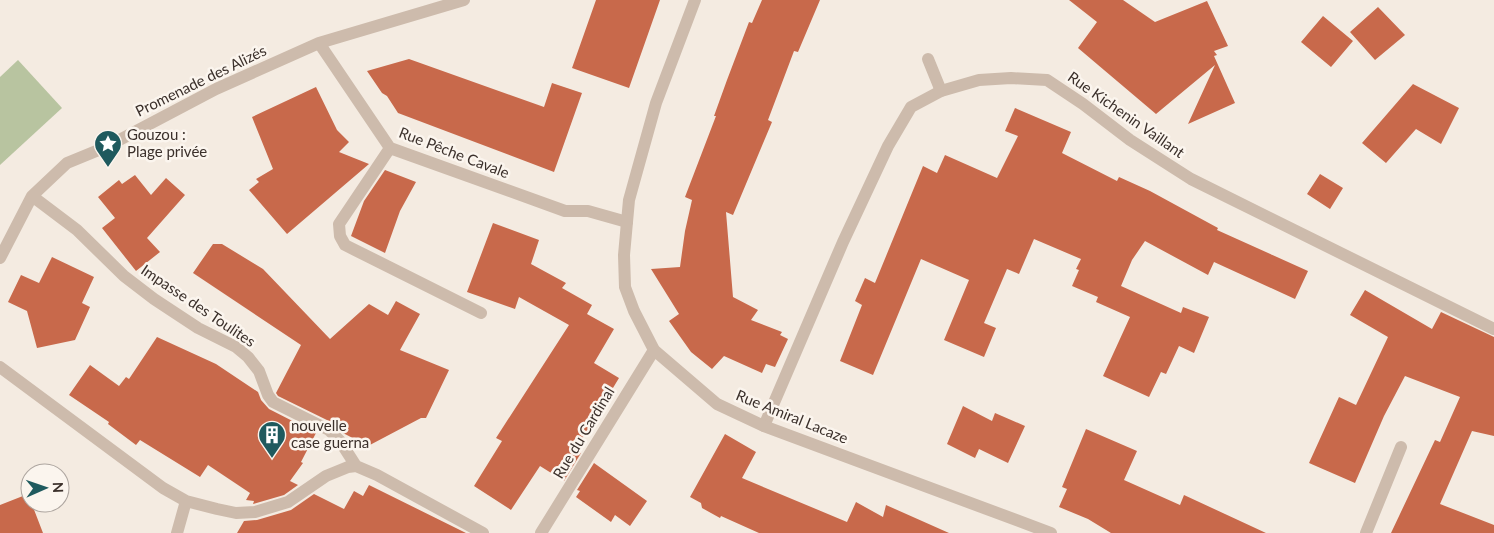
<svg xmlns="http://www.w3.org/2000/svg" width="1494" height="533" font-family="Lato,sans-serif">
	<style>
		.green { fill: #b8c4a0 }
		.building { fill: #c8694b }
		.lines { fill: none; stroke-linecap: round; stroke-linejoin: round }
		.service { stroke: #cdbbac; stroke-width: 12 }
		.minor { stroke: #cdbbac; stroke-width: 12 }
		.tertiary { stroke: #cdbbac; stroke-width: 12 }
		.labels { text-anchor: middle; stroke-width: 5; stroke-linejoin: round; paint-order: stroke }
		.street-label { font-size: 15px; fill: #3b302b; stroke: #fbf5ee }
		.poi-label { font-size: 15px; fill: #3b302b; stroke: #fbf5ee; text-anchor: start }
	</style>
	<rect width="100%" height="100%" fill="#f4ebe1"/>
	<path class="green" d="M 18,60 L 62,108 L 0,165 L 0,77 Z"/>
	<path class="building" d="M 596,0 L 660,0 L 629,88 L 572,68 Z
		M 762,0 L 820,0 L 798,52 L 794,51 L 768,120 L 772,122 L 733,215 L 726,212 L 733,297 L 758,310 L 751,320 L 782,332 L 780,335 L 788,339 L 775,367 L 766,364 L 762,373 L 724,356 L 712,369 L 691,352 L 669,321 L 679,314 L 651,269 L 680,267 L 685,231 L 692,200 L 685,197 L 716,116 L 714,116 L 727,80 L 749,22 L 752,23 Z
		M 1069,0 L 1123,0 L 1155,22 L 1207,1 L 1228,46 L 1214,51 L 1217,55 L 1214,56 L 1235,103 L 1188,124 L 1215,65 L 1156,114 L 1078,48 L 1097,22 Z
		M 1378,7 L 1405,35 L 1375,60 L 1350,32 Z
		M 1323,16 L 1353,41 L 1331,67 L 1301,42 Z
		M 409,59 L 544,107 L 552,83 L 582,93 L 554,172 L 398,113 L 387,96 L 382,93 L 367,71 Z
		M 1413,84 L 1459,108 L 1441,144 L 1416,129 L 1386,163 L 1362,143 Z
		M 316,87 L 337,130 L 349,142 L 339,152 L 369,164 L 287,234 L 249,190 L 259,182 L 256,179 L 273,169 L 252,117 Z
		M 1015,108 L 1071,132 L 1062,153 L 1117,181 L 1119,177 L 1150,191 L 1218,228 L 1217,230 L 1308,271 L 1295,299 L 1214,262 L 1208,275 L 1145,241 L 1132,260 L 1121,286 L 1181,313 L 1183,307 L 1209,317 L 1194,353 L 1179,346 L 1166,374 L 1161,372 L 1149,397 L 1103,376 L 1130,317 L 1096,302 L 1098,297 L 1072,286 L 1079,270 L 1076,269 L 1081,259 L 1034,239 L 1019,274 L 1007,269 L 984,323 L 996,328 L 984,357 L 944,340 L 969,280 L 921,259 L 873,375 L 840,361 L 862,305 L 855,301 L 865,278 L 875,283 L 923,166 L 937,173 L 945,155 L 997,178 L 1018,136 L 1005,131 Z
		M 385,170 L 416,182 L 400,211 L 385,253 L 351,236 L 364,201 Z
		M 1320,174 L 1343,188 L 1330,209 L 1307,194 Z
		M 135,175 L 151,195 L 166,178 L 185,195 L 147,238 L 160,252 L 136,271 L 102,228 L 115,218 L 98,197 L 119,180 L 122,184 Z
		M 493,223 L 539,240 L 531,264 L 566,283 L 562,288 L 592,305 L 587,314 L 614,329 L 594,363 L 619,378 L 576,449 L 581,453 L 564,481 L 540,466 L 511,510 L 474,486 L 502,441 L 496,438 L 569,325 L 519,297 L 515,309 L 467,292 Z
		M 213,244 L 222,244 L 263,269 L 330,339 L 369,304 L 388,315 L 396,301 L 420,314 L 400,350 L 449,370 L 426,418 L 421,418 L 368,446 L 343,433 L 333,423 L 278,396 L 276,393 L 301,345 L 193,273 Z
		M 52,257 L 94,277 L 82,303 L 90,307 L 75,340 L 37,348 L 27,311 L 8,302 L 21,275 L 39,283 Z
		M 1365,290 L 1432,329 L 1441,312 L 1494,337 L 1494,436 L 1472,431 L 1440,504 L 1494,525 L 1494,533 L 1391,533 L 1435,440 L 1440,442 L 1460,397 L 1405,376 L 1384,416 L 1355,483 L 1309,463 L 1339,397 L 1356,405 L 1388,337 L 1350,315 Z
		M 157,337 L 216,364 L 258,392 L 261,400 L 269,409 L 316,433 L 301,462 L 303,463 L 290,481 L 298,485 L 284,495 L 253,504 L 254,501 L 246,500 L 250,493 L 208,465 L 200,477 L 140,440 L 136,445 L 108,424 L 109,422 L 69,395 L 90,365 L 119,386 L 126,377 L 129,379 Z
		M 963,406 L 992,421 L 995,413 L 1025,426 L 1008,463 L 979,449 L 975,458 L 947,444 Z
		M 1086,429 L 1137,451 L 1124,480 L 1180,505 L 1184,495 L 1266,533 L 1111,533 L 1088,519 L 1059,507 L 1067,489 L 1062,487 Z
		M 725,434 L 756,452 L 742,478 L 847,522 L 856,502 L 883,517 L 886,505 L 949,533 L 759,533 L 721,516 L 720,518 L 702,508 L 701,503 L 690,497 Z
		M 594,463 L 647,501 L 630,526 L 615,515 L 611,522 L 576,497 L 580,491 L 577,490 Z
		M 369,485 L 466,533 L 237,533 L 244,521 L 257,520 L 291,510 L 314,494 L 344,509 L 354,491 L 363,496 Z
		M 28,494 L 43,533 L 0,533 L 0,505 Z"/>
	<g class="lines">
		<path class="service" d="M 928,59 L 941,91"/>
		<path class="minor" d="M 319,43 L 390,148 L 565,211 L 588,211 L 627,222
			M 390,148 L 339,224 L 340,236 L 345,245 L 481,313
			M 32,196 L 77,230 L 124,276 L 154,299 L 198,328 L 236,347 L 248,357 L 259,371 L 268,395 L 273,402 L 329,430 L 340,441 L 356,466
			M 0,258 L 32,196 L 67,163 L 106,147 L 216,89 L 319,43 L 464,0
			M 0,367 L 163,488 L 186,501 L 217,509 L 236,513 L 255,512 L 288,502 L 326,476 L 348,467 L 356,466 L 377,475 L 483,533
			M 764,426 L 843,242 L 888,146 L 911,107 L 941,91 L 979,80 L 1011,78 L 1047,80 L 1083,104 L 1130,140 L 1191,179 L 1494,329
			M 177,533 L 186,501
			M 541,533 L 654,350
			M 1366,533 L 1401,447"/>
		<path class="tertiary" d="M 695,0 L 656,103 L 629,200 L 624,255 L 625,287 L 634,311 L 654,350 L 717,404 L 764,426 L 1051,533"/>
	</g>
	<defs>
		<symbol id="sight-pin" viewBox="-11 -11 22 30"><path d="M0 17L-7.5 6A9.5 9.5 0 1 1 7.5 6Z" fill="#1f5a5e" stroke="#fbf5ee"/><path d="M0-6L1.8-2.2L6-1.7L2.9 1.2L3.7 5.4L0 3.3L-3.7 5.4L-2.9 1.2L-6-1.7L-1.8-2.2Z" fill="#fff"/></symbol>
		<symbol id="building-pin" viewBox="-11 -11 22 30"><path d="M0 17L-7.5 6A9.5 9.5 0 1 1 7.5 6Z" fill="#1f5a5e" stroke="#fbf5ee"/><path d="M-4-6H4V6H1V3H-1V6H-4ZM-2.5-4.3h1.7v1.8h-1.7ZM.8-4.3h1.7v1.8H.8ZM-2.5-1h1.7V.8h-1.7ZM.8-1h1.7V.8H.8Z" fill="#fff"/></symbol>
	</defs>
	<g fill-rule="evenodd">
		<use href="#sight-pin" x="92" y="128" width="32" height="43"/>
		<use href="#building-pin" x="256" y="419" width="32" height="43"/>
	</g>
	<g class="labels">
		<g class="street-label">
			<text transform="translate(201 81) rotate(-26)" y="5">Promenade des Alizés</text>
			<text transform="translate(1126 115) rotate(35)" y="5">Rue Kichenin Vaillant</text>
			<text transform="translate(454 153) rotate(21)" y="5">Rue Pêche Cavale</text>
			<text transform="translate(198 306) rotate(34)" y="5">Impasse des Toulites</text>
			<text transform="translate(792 417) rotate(22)" y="5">Rue Amiral Lacaze</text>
			<text transform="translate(584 433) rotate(-59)" y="5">Rue du Cardinal</text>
		</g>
		<g class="poi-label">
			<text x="127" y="140">Gouzou :<tspan x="127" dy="17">Plage privée</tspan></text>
			<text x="291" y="431">nouvelle<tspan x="291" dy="17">case guerna</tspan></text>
		</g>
	</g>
	<g transform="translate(45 488) rotate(88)"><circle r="24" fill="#fbf5ee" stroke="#aea6a0"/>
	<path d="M0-4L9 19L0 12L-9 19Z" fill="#1f5a5e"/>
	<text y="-8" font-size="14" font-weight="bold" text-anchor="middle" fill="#3b302b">N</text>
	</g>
</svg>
